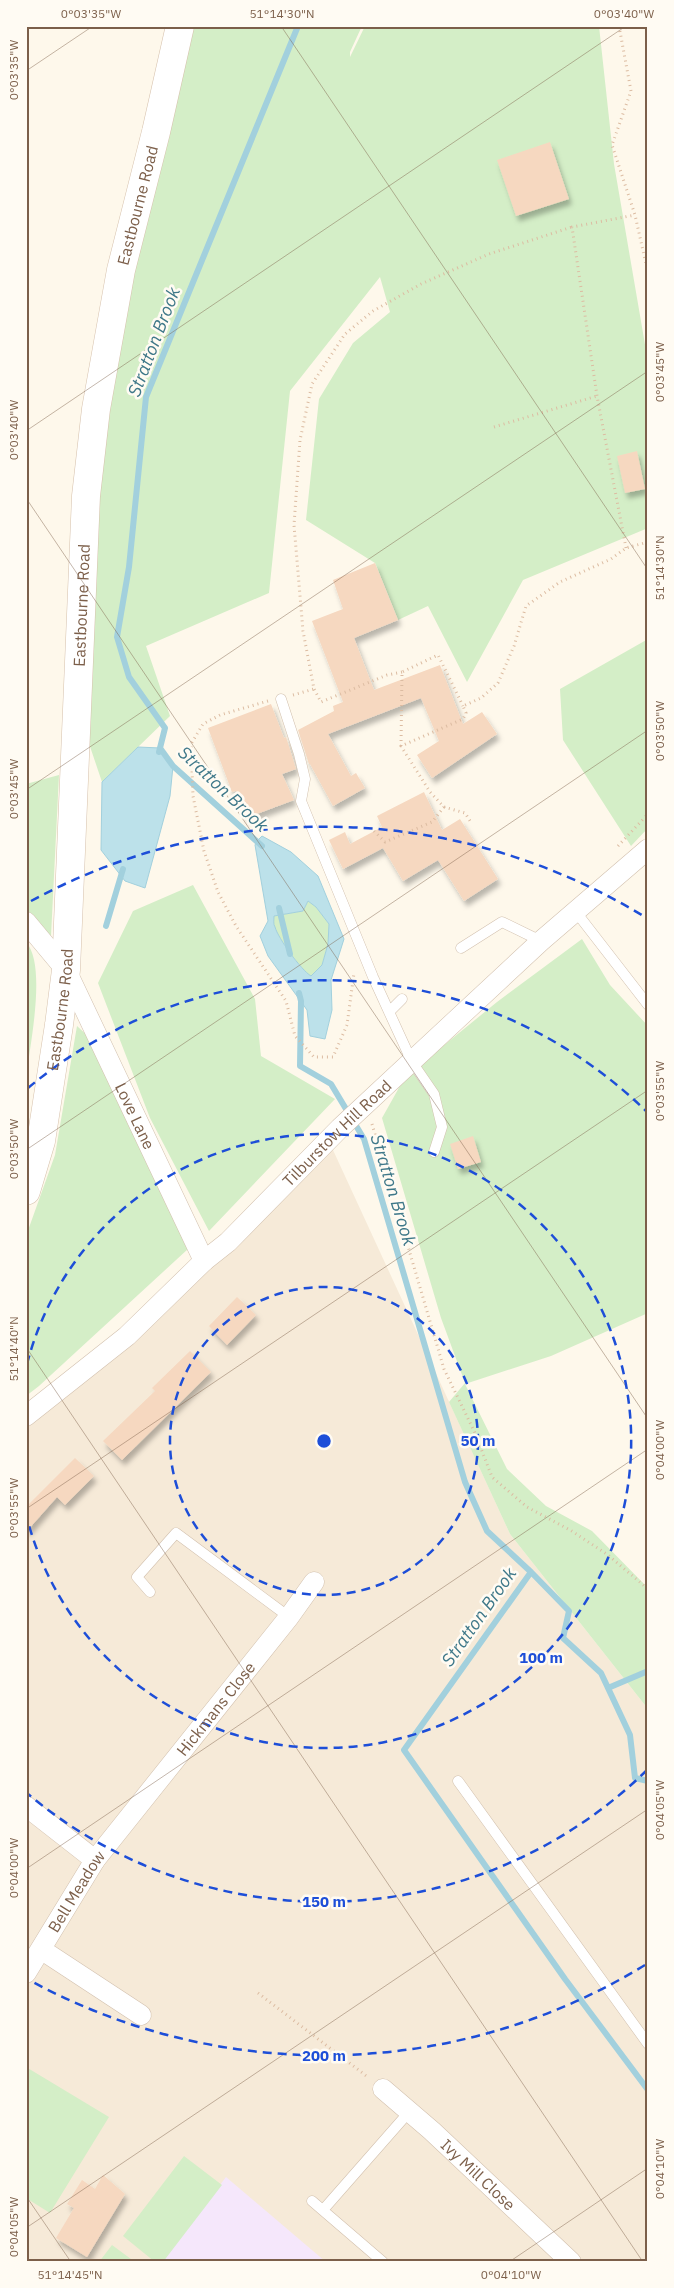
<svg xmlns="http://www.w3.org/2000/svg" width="674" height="2288" font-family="'IBM Plex Sans',sans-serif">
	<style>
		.residential { fill: #f6ead8 }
		.education { fill: #f5e7fb }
		.green { fill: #d4eec7 }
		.water { fill: #bce1ea; stroke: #a2d0dd; fill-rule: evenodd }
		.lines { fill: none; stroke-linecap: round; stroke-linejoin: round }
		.stream { stroke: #a2d0dd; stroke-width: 6 }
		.building { fill: #f6d8c0; filter: url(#shadow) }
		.lane-casing { stroke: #d2c0ae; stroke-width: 11 }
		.street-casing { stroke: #d2c0ae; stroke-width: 21 }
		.secondary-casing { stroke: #d6c1ac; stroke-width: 29 }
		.path { stroke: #dcbca2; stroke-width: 3; stroke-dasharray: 1 4; stroke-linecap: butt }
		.lane { stroke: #fff; stroke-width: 10 }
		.street { stroke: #fff; stroke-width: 20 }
		.secondary { stroke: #fff; stroke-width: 28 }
		.ticks { fill: none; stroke: #7c5f4a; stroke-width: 1; stroke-opacity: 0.45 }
		.ring { fill: none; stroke: #1d4ed8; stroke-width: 2.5; stroke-dasharray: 9 6 }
		.labels { text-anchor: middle; stroke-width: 5; stroke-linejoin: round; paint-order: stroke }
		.street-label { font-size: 16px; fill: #7c5f4a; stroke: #fffbf3 }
		.water-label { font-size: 18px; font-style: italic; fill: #3f7889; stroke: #fffbf3 }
		.centre { fill: #1d4ed8; stroke: #fffbf3; stroke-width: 2.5 }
		.ring-label { font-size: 15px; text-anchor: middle; font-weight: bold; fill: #1d4ed8; stroke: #fffbf3; stroke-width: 5; stroke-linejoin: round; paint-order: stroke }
		.neatline { fill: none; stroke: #7c5f4a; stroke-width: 2 }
		.ticks-label { font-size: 12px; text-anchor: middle; fill: #7c5f4a }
	</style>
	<defs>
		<filter id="shadow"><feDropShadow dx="3" dy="5.5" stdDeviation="2.5" flood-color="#0004"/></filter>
	</defs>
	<rect width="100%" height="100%" fill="#fef8eb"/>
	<path class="residential" d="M 327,1137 L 510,1534 L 648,1709 L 648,2262 L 26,2262 L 26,1407 L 121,1334 Z"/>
	<path class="education" d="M 226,2177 L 326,2262 L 162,2262 Z"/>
	<path class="green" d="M 180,26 L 362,26 L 350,52 L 350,57 L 365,26 L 599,26 L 614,164 L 648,362 L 648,528 L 523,580 L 467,682 L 428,606 L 398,620 L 375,563 L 306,520 L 319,399 L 353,343 L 390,312 L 380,277 L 290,391 L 269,593 L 146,646 L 170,716 L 102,782 L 78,711 L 86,496 Z
		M 648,639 L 648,828 L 631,846 L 563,740 L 560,689 Z
		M 59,775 L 51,936 L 26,915 L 26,784 Z
		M 193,885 L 255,999 L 261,1056 L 335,1099 L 209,1231 L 150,1118 L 98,983 L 133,911 Z
		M 308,901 L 316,907 L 329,924 L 328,944 L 322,965 L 311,976 C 301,970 279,938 275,928 C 273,924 274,920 274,916 L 303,911 Z
		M 582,939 L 610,985 L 648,1026 L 648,1313 L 551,1356 L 465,1384 L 507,1469 L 546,1506 L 592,1531 L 648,1588 L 648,1709 L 510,1534 L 449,1402 L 465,1383 L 441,1318 L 382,1118 L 405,1077 L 497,1002 Z
		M 26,942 C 47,965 30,1045 26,1077 Z
		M 77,1026 L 90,1038 L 188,1249 L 39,1386 L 26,1396 L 26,1236 L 55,1155 Z
		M 26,2067 L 109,2117 L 50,2213 L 26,2198 Z
		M 184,2156 L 222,2185 L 163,2262 L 155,2262 L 123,2236 Z
		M 112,2245 L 135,2262 L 99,2262 Z"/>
	<path class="water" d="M 138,747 L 160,748 L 173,766 L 170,796 L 145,888 L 125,881 L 101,850 L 102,782 Z
		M 262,836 L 291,852 L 318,876 L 344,939 L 331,980 L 332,1010 L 325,1039 L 310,1036 L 307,1010 L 268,956 L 260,936 L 268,921 L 255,845 L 257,841 ZM 308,901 L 316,907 L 329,924 L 328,944 L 322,965 L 311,976 C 301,970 278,938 275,927 C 273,924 274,920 274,916 L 303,911 Z"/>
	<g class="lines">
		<path class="stream" d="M 160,748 L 173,766 L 262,846
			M 159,752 L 165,728 L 129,677 L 117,637 L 129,567 L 146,397 L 298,26
			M 279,908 L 290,954
			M 106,926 L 123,869
			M 299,993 L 301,1001 L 300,1066 L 331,1084 L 364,1139 L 465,1482 L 487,1531 L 531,1572 L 404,1750 L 565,1979 L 648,2090
			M 531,1572 L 569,1611 L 563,1638 L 601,1673 L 630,1735 L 635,1778 L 648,1781
			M 608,1688 L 648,1671"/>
	</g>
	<path class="building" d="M 550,142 L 569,199 L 516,216 L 497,160 Z
		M 637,451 L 645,489 L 625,493 L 617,456 Z
		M 375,563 L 398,620 L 354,638 L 374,690 L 440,665 L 463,724 L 482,712 L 497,734 L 432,778 L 417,755 L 439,741 L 421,698 L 328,734 L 351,776 L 356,773 L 365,788 L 333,806 L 310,764 L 309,764 L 298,730 L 334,711 L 333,706 L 343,702 L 312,621 L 343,609 L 333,580 Z
		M 271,704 L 284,738 L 286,737 L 296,769 L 282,774 L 294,800 L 246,818 L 236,791 L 232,792 L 208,728 Z
		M 424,792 L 442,830 L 460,819 L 498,879 L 464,901 L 438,860 L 403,881 L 383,848 L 343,869 L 329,840 L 345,832 L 350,844 L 382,827 L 377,816 Z
		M 473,1136 L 481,1162 L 458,1169 L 450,1144 Z
		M 237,1297 L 256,1315 L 227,1345 L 209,1326 Z
		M 190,1351 L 211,1372 L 122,1460 L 103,1441 L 155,1391 L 152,1388 Z
		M 75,1458 L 94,1476 L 65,1505 L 57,1497 L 26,1532 L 26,1507 Z
		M 103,2175 L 125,2194 L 87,2257 L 56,2238 L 74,2208 L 67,2204 L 82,2180 L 95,2189 Z"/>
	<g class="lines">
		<defs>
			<path id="lane" d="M 281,699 L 299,754 L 305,779 L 301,801 L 373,977 L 412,1062 L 434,1094 L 442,1127 L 434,1152
				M 576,912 L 648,1005
				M 461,948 L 502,922 L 541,941
				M 389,1012 L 402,999
				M 150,1592 L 137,1577 L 176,1533 L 289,1617
				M 458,1781 L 648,2044
				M 312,2201 L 383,2262
				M 323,2210 L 409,2112"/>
			<g id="street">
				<path id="s1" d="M 26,922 L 66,970 L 204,1261"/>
				<path id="s2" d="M 26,1416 L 127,1336 L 204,1261 L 228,1242 L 340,1128 L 541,941 L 648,849"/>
				<path d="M 26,1806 L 95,1860"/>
				<path d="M 42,1950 L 141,2015"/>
				<path id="s3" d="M 26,1973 L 95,1860 L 289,1617 L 314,1582"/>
				<path id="s4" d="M 383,2089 L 432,2131 L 571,2262"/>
			</g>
			<g id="secondary">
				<path id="s5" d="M 26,1191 L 41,1141 L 59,1025 L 66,970 L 86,496 L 96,409 L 121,270 L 156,132 L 180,26"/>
			</g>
		</defs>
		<use href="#lane" class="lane-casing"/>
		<use href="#street" class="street-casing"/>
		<use href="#secondary" class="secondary-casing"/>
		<path class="path" d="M 619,26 L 631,91 L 612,145 L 635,215 L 648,273
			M 494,427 L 597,396
			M 626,548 L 597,396 L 572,227 L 635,215
			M 402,672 L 387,675 L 321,702 L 314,689 L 303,631 L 294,525 L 300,440 L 312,384 L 345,334 L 373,311 L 421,284 L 489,254 L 572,227
			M 293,695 L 314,689
			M 268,701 L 220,715 L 203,724 L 191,744 L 193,796 L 204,851 L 218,892 L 236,926 L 286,1001 L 295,1036 L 314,1057 L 333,1057 L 347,1025 L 354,973
			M 401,746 L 402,672 L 438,655 L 463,706
			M 444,807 L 465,813 L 472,824
			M 374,831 L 385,842 L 432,822 L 444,807 L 430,792 L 401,746 L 463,719 L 466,713 L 463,706 L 481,698 L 498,683 L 514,646 L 526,606 L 560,582 L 611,559 L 626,548 L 648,542
			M 618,846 L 648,814
			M 372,1124 L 444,1369 L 475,1433 L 492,1477 L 527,1507 L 570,1530 L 608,1555 L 648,1589
			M 258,1993 L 369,2078"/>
		<use href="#lane" class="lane"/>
		<use href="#street" class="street"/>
		<use href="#secondary" class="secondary"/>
	</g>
	<path class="ticks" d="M 281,26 L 648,570M 26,71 L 93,26M 26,431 L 626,26M 26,498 L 648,1419M 26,790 L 648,371M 26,1150 L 648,730M 26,1347 L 643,2262M 26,1509 L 648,1090M 26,1869 L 648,1449M 26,2196 L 71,2262M 26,2228 L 648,1809M 509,2262 L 648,2168"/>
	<g class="ring">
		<circle cx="324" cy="1441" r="154"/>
		<path d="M27 1364A307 307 0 1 1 27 1518"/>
		<path d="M647 1770A461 461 0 0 1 28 1794M28 1088A461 461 0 0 1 647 1112"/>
		<path d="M645 1965A615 615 0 0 1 31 1981M31 901A615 615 0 0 1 645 917"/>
	</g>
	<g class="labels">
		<g class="street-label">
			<text dy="6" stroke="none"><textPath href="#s5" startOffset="995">Eastbourne Road</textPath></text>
			<text dy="6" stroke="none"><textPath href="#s5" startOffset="590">Eastbourne Road</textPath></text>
			<text dy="6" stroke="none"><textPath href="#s5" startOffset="185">Eastbourne Road</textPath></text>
			<text dy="6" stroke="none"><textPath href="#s1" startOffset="224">Love Lane</textPath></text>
			<text dy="6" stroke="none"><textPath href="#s2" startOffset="421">Tilburstow Hill Road</textPath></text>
			<text dy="6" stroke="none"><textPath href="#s3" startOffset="326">Hickmans Close</textPath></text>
			<text dy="6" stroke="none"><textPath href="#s3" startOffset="96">Bell Meadow</textPath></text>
			<text dy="6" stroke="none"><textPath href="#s4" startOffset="128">Ivy Mill Close</textPath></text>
		</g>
		<g class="water-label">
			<text transform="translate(154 342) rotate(-69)" y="6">Stratton Brook</text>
			<text transform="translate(223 789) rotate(43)" y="6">Stratton Brook</text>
			<text transform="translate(393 1190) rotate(73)" y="6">Stratton Brook</text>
			<text transform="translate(479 1617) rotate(-55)" y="6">Stratton Brook</text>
		</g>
	</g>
	<circle cx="324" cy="1441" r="8" class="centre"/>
	<g class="ring-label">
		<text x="478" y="1446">50 m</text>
		<text x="541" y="1663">100 m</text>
		<text x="324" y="1907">150 m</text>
		<text x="324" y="2061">200 m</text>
	</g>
	<rect width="674" height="2288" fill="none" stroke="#fffbf3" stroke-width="55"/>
	<rect x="28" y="28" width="618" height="2232" class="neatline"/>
	<g class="ticks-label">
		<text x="91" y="18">0°03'35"W</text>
		<text x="282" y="18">51°14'30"N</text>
		<text x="624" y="18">0°03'40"W</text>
		<text transform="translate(14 70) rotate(-90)" y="4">0°03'35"W</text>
		<text transform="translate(660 372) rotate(-90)" y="4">0°03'45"W</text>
		<text transform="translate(14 430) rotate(-90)" y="4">0°03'40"W</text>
		<text transform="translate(660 568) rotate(-90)" y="4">51°14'30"N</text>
		<text transform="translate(660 731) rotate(-90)" y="4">0°03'50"W</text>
		<text transform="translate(14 789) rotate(-90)" y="4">0°03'45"W</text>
		<text transform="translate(660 1091) rotate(-90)" y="4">0°03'55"W</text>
		<text transform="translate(14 1149) rotate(-90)" y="4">0°03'50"W</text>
		<text transform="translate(14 1349) rotate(-90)" y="4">51°14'40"N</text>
		<text transform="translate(660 1450) rotate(-90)" y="4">0°04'00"W</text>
		<text transform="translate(14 1508) rotate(-90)" y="4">0°03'55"W</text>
		<text transform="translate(660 1810) rotate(-90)" y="4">0°04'05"W</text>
		<text transform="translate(14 1868) rotate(-90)" y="4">0°04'00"W</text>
		<text transform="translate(660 2169) rotate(-90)" y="4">0°04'10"W</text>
		<text transform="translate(14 2227) rotate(-90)" y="4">0°04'05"W</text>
		<text x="70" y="2279">51°14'45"N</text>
		<text x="511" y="2279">0°04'10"W</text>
	</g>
</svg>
